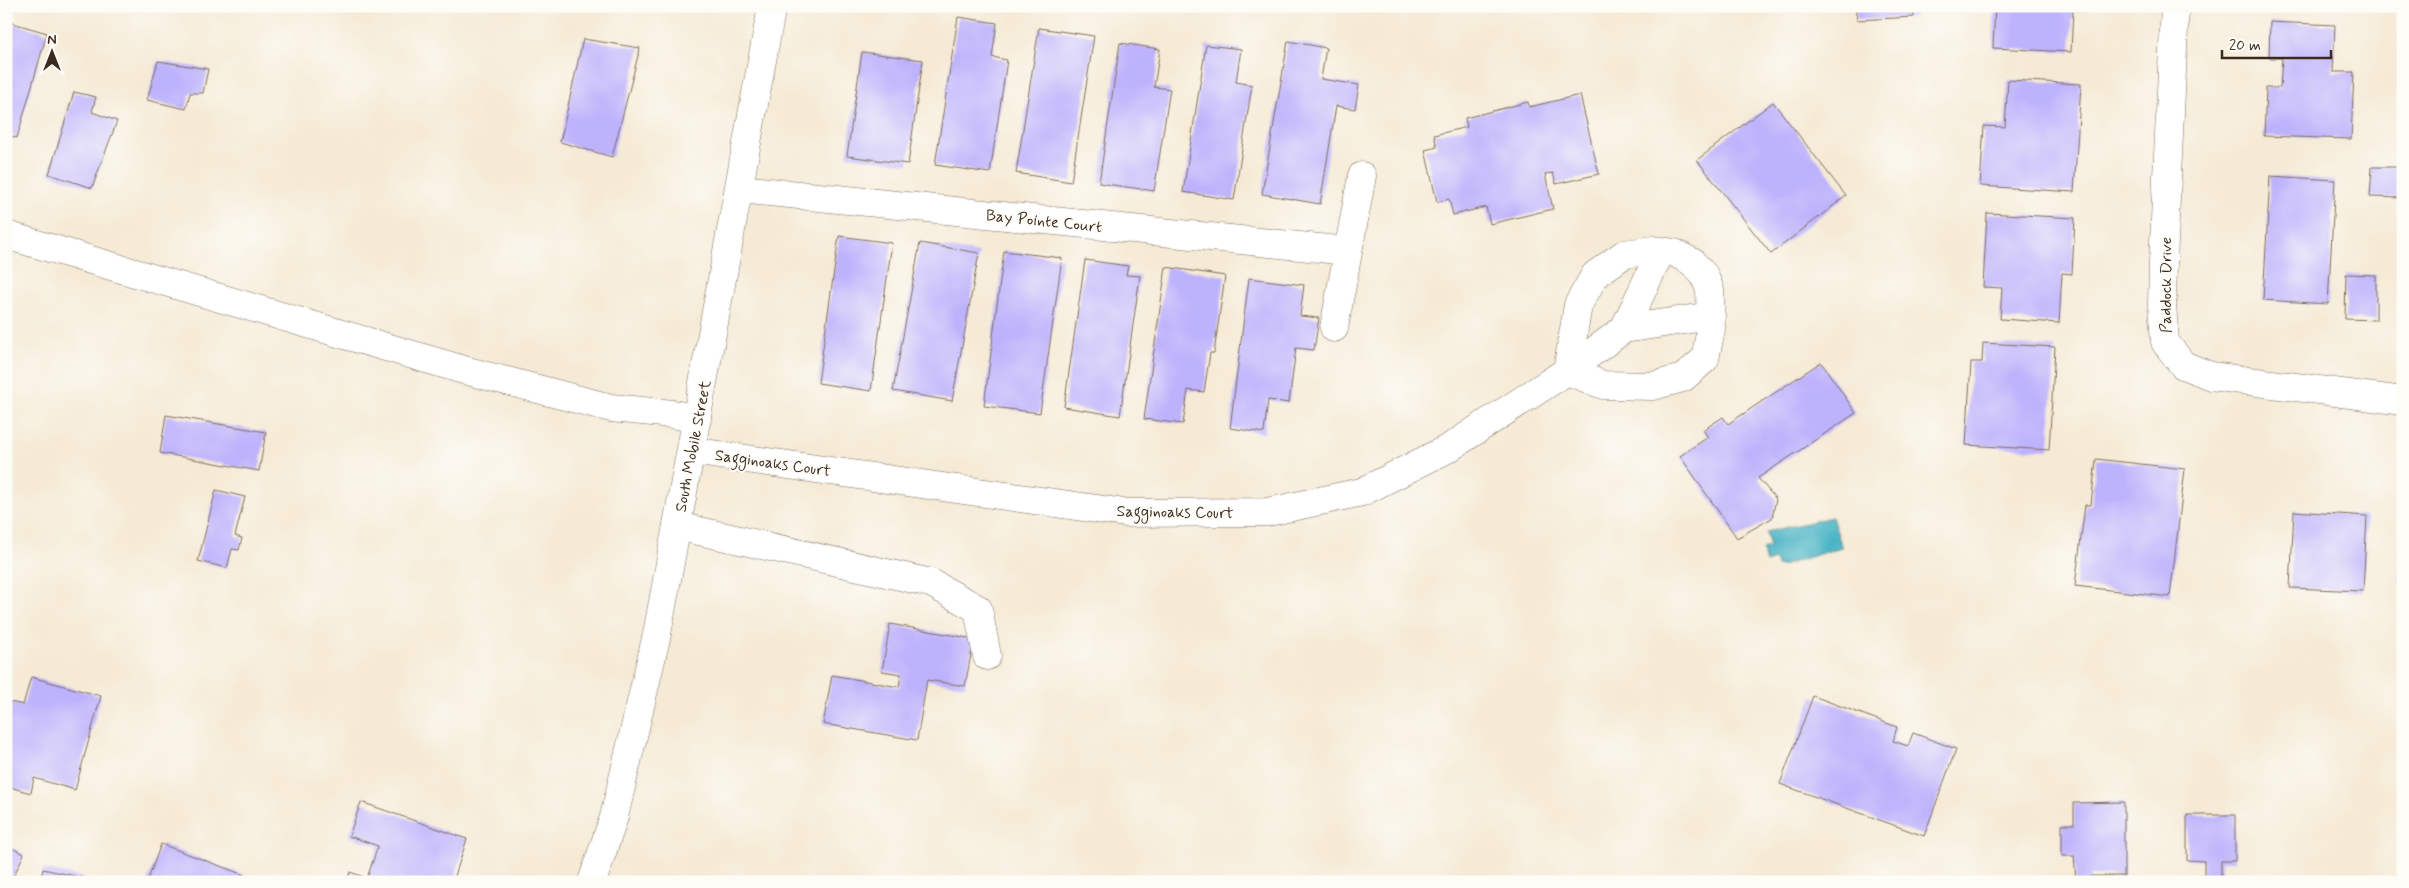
<svg xmlns="http://www.w3.org/2000/svg" width="2409" height="888" font-family="Mynerve,sans-serif">
	<style>
		.water { fill: #47b3c4; stroke: #416e71 }
		.building { fill: #bdb2fc }
		.lines { fill: none; stroke-linecap: round; stroke-linejoin: round }
		.minor-casing { stroke: #7c6d5e; stroke-width: 29 }
		.major-casing { stroke: #7c6d5e; stroke-width: 29 }
		.minor { stroke: #fff; stroke-width: 28 }
		.major { stroke: #fff; stroke-width: 28 }
		.labels { text-anchor: middle; stroke-width: 4; stroke-linejoin: round; paint-order: stroke }
		.street-label { font-size: 16px; fill: #3b2a1e; stroke: #fdfcf7 }
	</style>
	<rect width="100%" height="100%" fill="#fdfcf7"/>
	<filter id="ink" filterUnits="userSpaceOnUse"><feTurbulence type="fractalNoise" baseFrequency=".02" numOctaves="2"/><feDisplacementMap in="SourceGraphic" scale="10" xChannelSelector="R" yChannelSelector="G"/><feConvolveMatrix kernelMatrix="1 2 1 2 8 2 1 2 1" color-interpolation-filters="sRGB"/></filter>
	<filter id="wash" filterUnits="userSpaceOnUse"><feTurbulence type="fractalNoise" baseFrequency=".0096" numOctaves="4" result="noise"/><feDisplacementMap in="SourceGraphic" scale="20" xChannelSelector="R" yChannelSelector="G"/><feGaussianBlur stdDeviation="1.12" result="paint"/><feColorMatrix in="noise" values="0 0 0 0 0 0 0 0 0 0 0 0 0 0 0 0 0 1.4 0 .05"/><feComposite in="paint" operator="in"/></filter>
	<g filter="url(#wash)">
		<rect width="100%" height="100%" fill="#f5ead5"/>
		<path class="water" d="M 1832,517 L 1842,547 L 1778,567 L 1775,560 L 1766,563 L 1762,549 L 1770,547 L 1766,532 Z"/>
		<g id="blocks">
			<path class="building" d="M 1855,6 L 1913,6 L 1914,17 L 1857,20 Z
				M 1995,6 L 2088,6 L 2088,11 L 2073,10 L 2071,52 L 1993,48 Z
				M 958,17 L 997,23 L 992,57 L 1007,60 L 990,173 L 935,165 Z
				M 6,21 L 47,33 L 17,138 L 6,135 Z
				M 2270,22 L 2335,25 L 2333,72 L 2354,72 L 2351,139 L 2264,136 L 2266,88 L 2280,88 L 2282,58 L 2269,58 Z
				M 1039,28 L 1094,36 L 1071,182 L 1016,173 Z
				M 583,39 L 640,48 L 612,157 L 560,142 Z
				M 1288,41 L 1326,48 L 1321,79 L 1359,85 L 1355,109 L 1336,106 L 1320,204 L 1262,194 Z
				M 1120,43 L 1160,49 L 1154,87 L 1170,89 L 1154,191 L 1099,183 Z
				M 1206,45 L 1241,49 L 1236,82 L 1252,85 L 1234,200 L 1183,192 Z
				M 862,52 L 923,60 L 908,164 L 847,156 Z
				M 158,61 L 208,69 L 203,93 L 190,93 L 186,109 L 147,100 Z
				M 2008,80 L 2081,84 L 2074,192 L 1980,186 L 1984,126 L 2005,127 Z
				M 74,92 L 96,97 L 92,112 L 117,121 L 92,188 L 49,174 Z
				M 1580,95 L 1599,174 L 1556,184 L 1553,173 L 1545,174 L 1553,209 L 1490,224 L 1486,207 L 1453,215 L 1449,199 L 1437,202 L 1425,150 L 1437,147 L 1434,135 L 1467,127 L 1465,118 L 1528,102 L 1529,107 Z
				M 1773,102 L 1846,196 L 1771,254 L 1697,160 Z
				M 2372,167 L 2402,167 L 2401,198 L 2370,197 Z
				M 2270,176 L 2335,180 L 2328,304 L 2263,300 Z
				M 1987,213 L 2075,218 L 2072,274 L 2062,273 L 2059,323 L 2000,319 L 2002,288 L 1983,287 Z
				M 839,236 L 892,243 L 871,391 L 818,383 Z
				M 920,243 L 979,253 L 952,401 L 893,391 Z
				M 1004,251 L 1062,258 L 1040,413 L 984,406 Z
				M 1085,260 L 1128,266 L 1126,275 L 1140,276 L 1120,416 L 1064,407 Z
				M 1166,267 L 1225,276 L 1214,353 L 1210,353 L 1204,392 L 1188,390 L 1183,424 L 1144,419 Z
				M 2346,274 L 2376,275 L 2376,320 L 2345,319 Z
				M 1249,278 L 1304,285 L 1300,316 L 1319,318 L 1314,350 L 1296,348 L 1289,403 L 1268,400 L 1264,433 L 1230,428 Z
				M 1983,343 L 2055,347 L 2049,450 L 1966,445 L 1971,362 L 1982,362 Z
				M 1821,362 L 1856,413 L 1758,478 L 1776,499 L 1772,518 L 1737,538 L 1680,456 L 1708,437 L 1703,430 L 1723,417 L 1728,424 Z
				M 166,415 L 266,432 L 259,471 L 160,453 Z
				M 2096,459 L 2185,469 L 2170,597 L 2075,586 L 2085,505 L 2091,505 Z
				M 216,490 L 245,497 L 235,536 L 242,538 L 239,550 L 232,549 L 227,568 L 198,561 Z
				M 2294,511 L 2367,516 L 2363,591 L 2290,588 Z
				M 2402,566 L 2403,566 L 2403,583 L 2399,583 Z
				M 890,624 L 974,639 L 965,686 L 927,680 L 917,740 L 823,724 L 832,675 L 899,687 L 901,674 L 882,671 Z
				M 31,677 L 101,696 L 75,790 L 34,778 L 31,793 L 6,786 L 6,701 L 23,705 Z
				M 1813,696 L 1897,727 L 1893,741 L 1908,746 L 1913,733 L 1956,749 L 1924,836 L 1780,784 Z
				M 361,802 L 467,839 L 453,882 L 347,882 L 350,872 L 367,878 L 378,846 L 349,836 Z
				M 2124,802 L 2124,876 L 2091,876 L 2091,882 L 2076,882 L 2074,856 L 2062,856 L 2062,824 L 2074,824 L 2074,803 Z
				M 2187,815 L 2235,815 L 2235,861 L 2221,861 L 2221,882 L 2204,882 L 2204,861 L 2187,860 Z
				M 161,844 L 244,875 L 242,882 L 147,882 Z
				M 6,845 L 24,854 L 11,882 L 6,882 Z
				M 43,869 L 84,878 L 83,882 L 40,882 Z"/>
		</g>
	</g>
	<g filter="url(#ink)">
		<use href="#blocks" fill-opacity="0" stroke="#7c6d5e" stroke-width="1"/>
		<g class="lines">
			<defs>
				<path id="minor" d="M 2175,6 L 2163,263 L 2162,305 L 2165,342 L 2183,365 L 2211,376 L 2403,401
					M 740,189 L 1348,251
					M 6,235 L 464,370 L 611,408 L 673,414 L 697,419
					M 1334,328 L 1362,176
					M 1624,329 L 1711,316
					M 1567,371 L 1624,329 L 1661,251
					M 691,451 L 1125,513 L 1268,512 L 1362,492 L 1449,448 L 1567,371 L 1578,305 L 1595,275 L 1624,254 L 1654,250 L 1675,253 L 1692,262 L 1704,275 L 1710,290 L 1711,329 L 1705,359 L 1683,378 L 1653,386 L 1603,385 L 1567,371
					M 677,526 L 931,583 L 978,609 L 987,656"/>
				<path id="major" d="M 592,882 L 614,817 L 657,634 L 772,6"/>
			</defs>
			<use href="#minor" class="minor-casing"/>
			<use href="#major" class="major-casing"/>
			<use href="#minor" class="minor"/>
			<use href="#major" class="major"/>
		</g>
	</g>
	<g class="labels">
		<g class="street-label">
			<text transform="translate(1044 220) rotate(6)" y="6">Bay Pointe Court</text>
			<text transform="translate(2165 285) rotate(-90)" y="6">Paddock Drive</text>
			<text transform="translate(692 446) rotate(-79)" y="6">South Mobile Street</text>
			<text transform="translate(773 462) rotate(8)" y="6">Sagginoaks Court</text>
			<text transform="translate(1175 511) rotate(1)" y="6">Sagginoaks Court</text>
		</g>
	</g>
	<rect width="2409" height="888" fill="none" stroke="#fdfcf7" stroke-width="25"/>
	<g transform="translate(52 52)" stroke="#fdfcf7" stroke-width="4" paint-order="stroke">
	<path d="M0-4L9 19L0 12L-9 19Z" fill="#3b2a1e"/>
	<text y="-8" font-size="14" font-weight="bold" text-anchor="middle" fill="#3b2a1e">N</text>
	</g>
	<path d="M2222 50v8h109v-8" fill="none" stroke="#3b2a1e" stroke-width="2.5"/>
	<text x="2229" y="50" font-size="15" fill="#3b2a1e" stroke="#fdfcf7" stroke-width="4" paint-order="stroke">20 m</text>
</svg>
